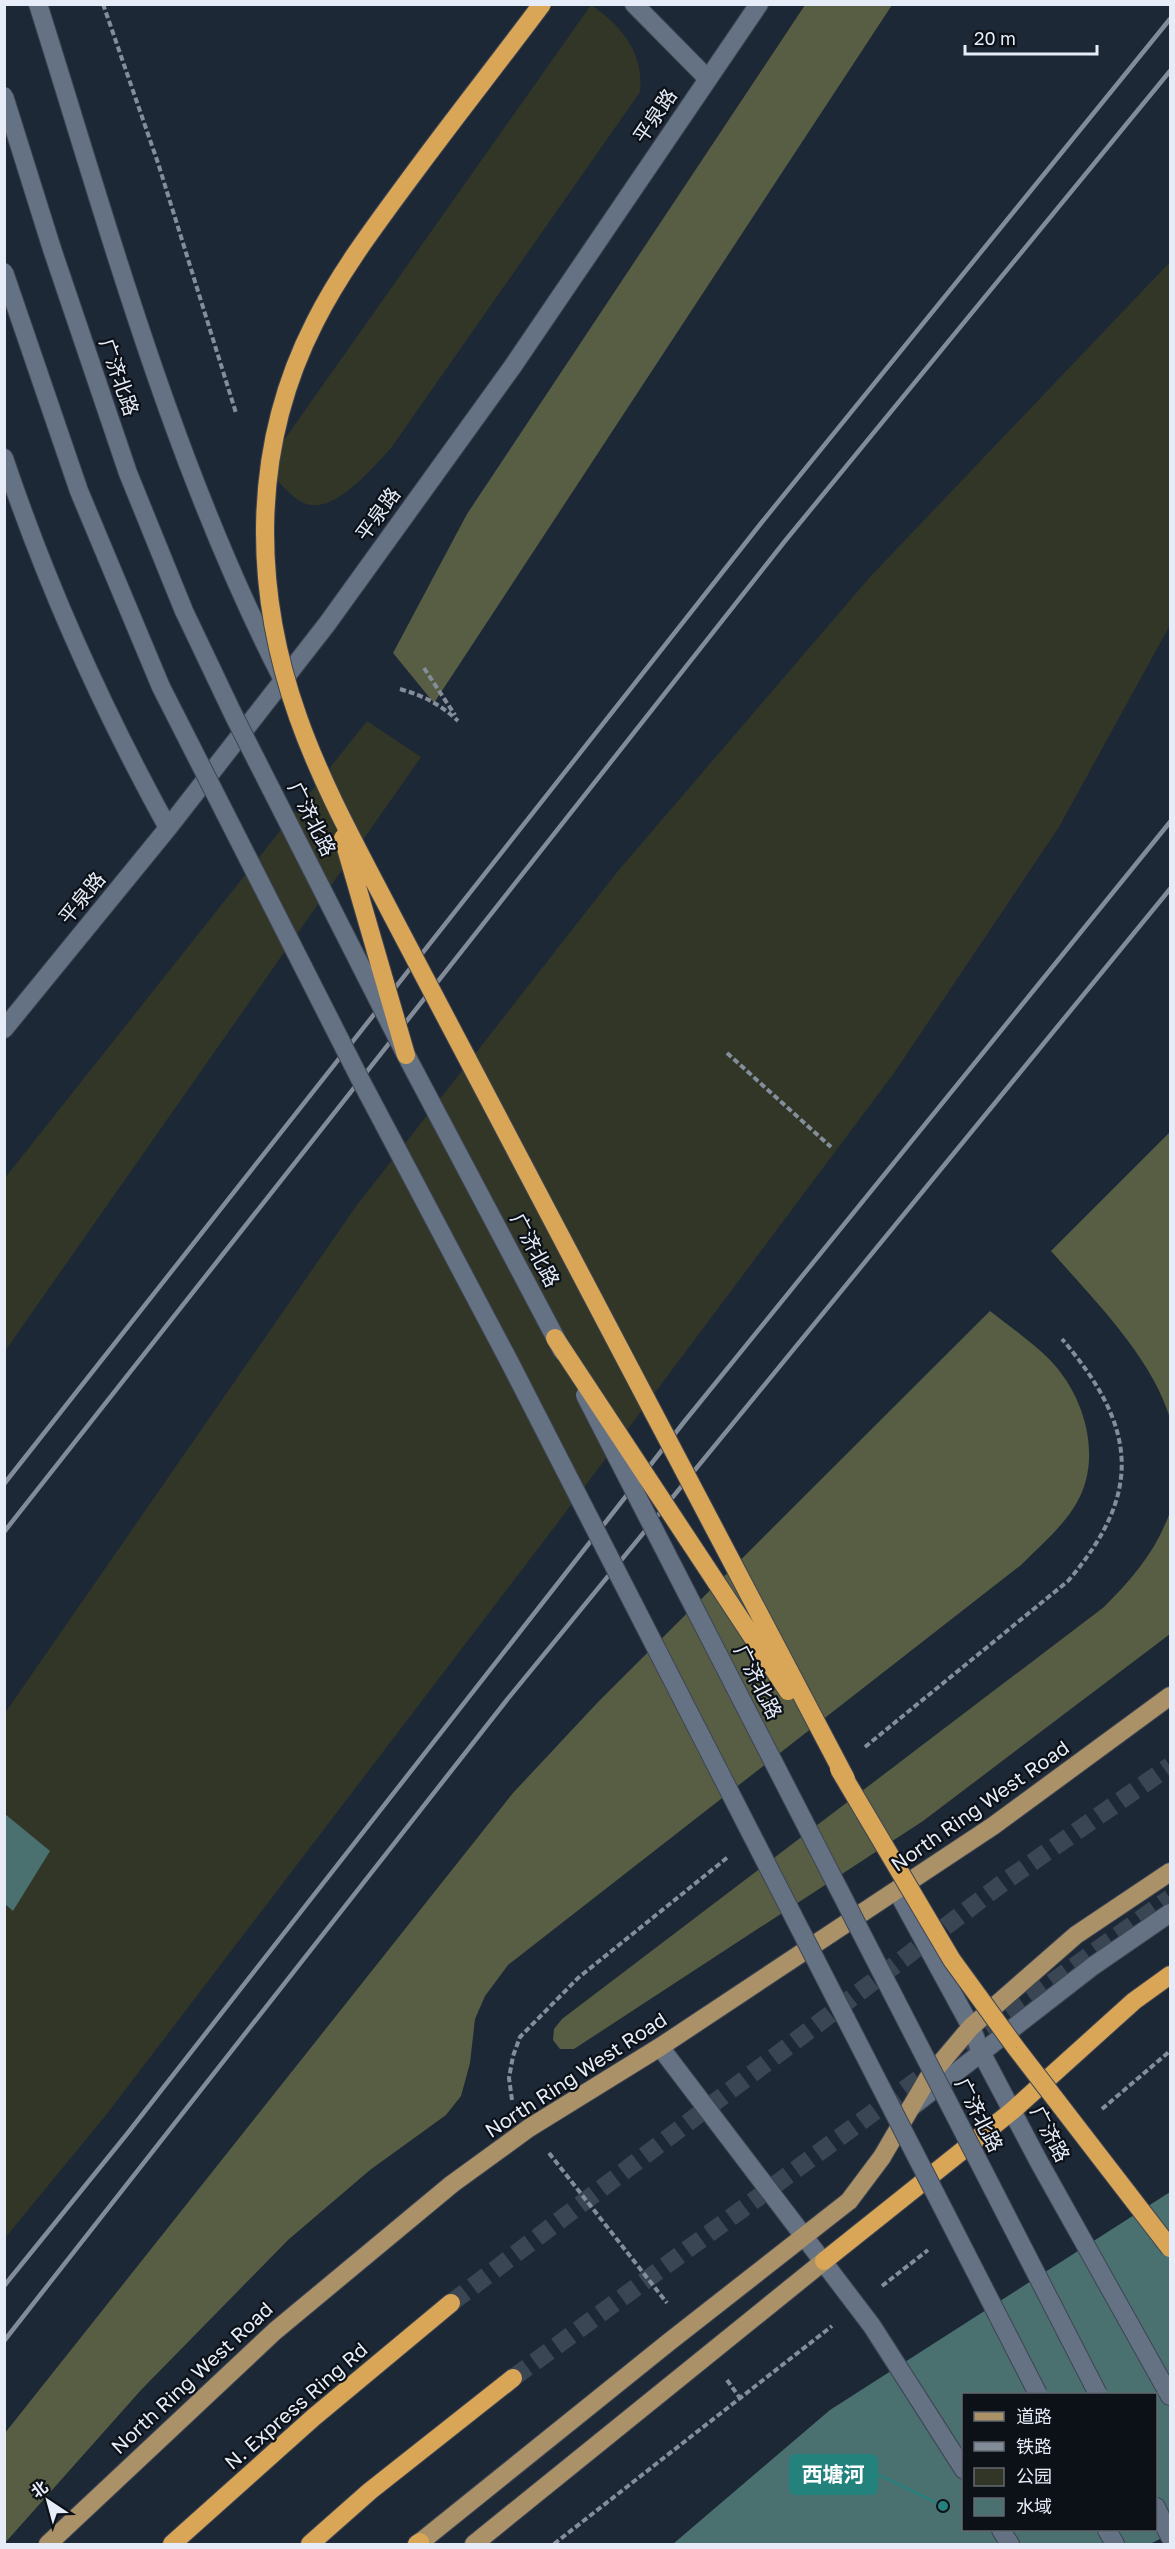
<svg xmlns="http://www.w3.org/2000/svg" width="1175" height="2549" font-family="'Golos Text','Noto Sans SC',sans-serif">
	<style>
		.green { fill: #323627 }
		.forest { fill: #575e43 }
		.water { fill: #4a7070; fill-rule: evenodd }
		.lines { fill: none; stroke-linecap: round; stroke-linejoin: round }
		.highway-tunnel { stroke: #3b4654; stroke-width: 18; stroke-dasharray: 18 9; stroke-linecap: butt }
		.lane-casing { stroke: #3d4552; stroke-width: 20 }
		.street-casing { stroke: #3d4552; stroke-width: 20 }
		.secondary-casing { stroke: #3d4552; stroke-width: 20 }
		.primary-casing { stroke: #3d4552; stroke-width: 20 }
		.highway-casing { stroke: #3d4552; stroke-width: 20 }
		.path { stroke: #848d9a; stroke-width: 4; stroke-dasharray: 6 3; stroke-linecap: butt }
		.lane { stroke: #657284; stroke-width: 18 }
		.street { stroke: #657284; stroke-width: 18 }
		.secondary { stroke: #657284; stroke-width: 18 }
		.primary { stroke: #ab9168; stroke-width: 18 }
		.highway { stroke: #d9a556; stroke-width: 18 }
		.rail { stroke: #828b98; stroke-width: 4.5 }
		.secondary-bridge-casing { stroke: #3d4552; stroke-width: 20; stroke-linecap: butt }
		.highway-bridge-casing { stroke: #3d4552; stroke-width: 20; stroke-linecap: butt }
		.secondary-bridge { stroke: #657284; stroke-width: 18 }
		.highway-bridge { stroke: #d9a556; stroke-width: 18 }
		.labels { text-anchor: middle; stroke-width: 4.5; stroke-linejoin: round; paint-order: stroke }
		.street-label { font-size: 20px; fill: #e6edf8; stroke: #0c1017 }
		.leader { fill: none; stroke: #24827c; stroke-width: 2 }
		.callout-dot { fill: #24827c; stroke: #0c1017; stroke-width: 2 }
		.callout { fill: #24827c; stroke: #24827c; stroke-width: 2 }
		.callout-label { font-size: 21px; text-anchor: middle; font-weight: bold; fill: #fff }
	</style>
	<rect width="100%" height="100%" fill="#1d2837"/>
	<path class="green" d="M 591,5 C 622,26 644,53 640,92 L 391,448 C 374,466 339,509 311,505 C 294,503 277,479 265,467 Z
		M 1170,262 L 1170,625 L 1059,827 L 894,1073 L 556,1525 L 106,2115 L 5,2238 L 5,1713 L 357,1205 L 618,871 L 870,577 Z
		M 367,721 L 421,757 L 5,1351 L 5,1178 Z"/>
	<path class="forest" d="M 805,5 L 892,5 L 434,703 L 393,653 L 467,514 Z
		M 1170,1132 L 1170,1418 C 1151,1356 1093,1299 1051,1251 Z
		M 990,1311 C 1010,1327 1032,1342 1050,1360 C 1082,1393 1100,1448 1082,1492 C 1070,1521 1043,1543 1021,1565 L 508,1965 L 485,1996 L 475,2019 L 470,2063 L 461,2096 L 446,2115 L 370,2170 L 288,2240 L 141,2390 L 5,2543 L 5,2433 L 513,1793 L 599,1701 Z
		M 1170,1512 L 1170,1634 L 923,1821 L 574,2049 L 560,2049 L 553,2040 L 554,2029 L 562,2019 L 1104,1607 C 1133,1578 1156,1551 1170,1512 Z"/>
	<path class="water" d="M 5,1814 L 50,1851 L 13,1911 L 5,1904 Z
		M 1170,2192 L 1170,2534 L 1150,2544 L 673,2544 L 830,2410 ZM 964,2394 L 1156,2394 L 1156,2530 L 964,2530 Z"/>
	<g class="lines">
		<path class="highway-tunnel" d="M 964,2045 L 1170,1898
			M 451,2303 L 1004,1882 L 1170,1766
			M 513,2378 L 935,2067"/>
		<defs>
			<path id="lane" d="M 634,4 L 708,79"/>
			<path id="street" d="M 910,2108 L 1093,1966 L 1170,1913"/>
			<path id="secondary" d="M 38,4 C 110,232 173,465 282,678
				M 4,458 C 47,586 103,710 168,828
				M 4,1029 L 168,828 L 327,624 L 513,366 L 759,4
				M 897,1891 L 971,2027 L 981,2052 L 1039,2162 L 1170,2396
				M 660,2047 L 872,2326 L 964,2470
				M 1156,2507 L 1170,2537
				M 1001,2530 L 1010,2544
				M 1107,2530 L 1115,2544"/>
			<path id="primary" d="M 48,2544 L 275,2331 L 452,2184 L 529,2128 L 660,2047 L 993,1826 L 1170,1696
				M 418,2544 L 669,2342 L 849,2201 L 882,2157 L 928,2078 L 971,2027 L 1076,1935 L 1170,1872
				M 474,2544 L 824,2261"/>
			<path id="highway" d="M 824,2261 L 1012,2111 L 1134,2001 L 1170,1975
				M 172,2544 L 314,2417 L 451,2303
				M 310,2544 L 370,2491 L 513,2378
				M 417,2544 L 420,2542"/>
		</defs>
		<use href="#lane" class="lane-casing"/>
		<use href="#street" class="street-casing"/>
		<use href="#secondary" class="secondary-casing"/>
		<use href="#primary" class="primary-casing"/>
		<use href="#highway" class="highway-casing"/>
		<path class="path" d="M 103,4 L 158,163 L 236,413
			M 424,668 L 455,715
			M 400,689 C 424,696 440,704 458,721
			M 727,1053 L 831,1147
			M 865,1747 L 1068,1581 C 1144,1492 1137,1427 1062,1339
			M 512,2100 L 509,2078 L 513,2056 L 520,2037 L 578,1978 L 728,1857
			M 1102,2109 L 1170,2051
			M 549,2153 L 667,2303
			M 882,2286 L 928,2250
			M 727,2380 L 740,2398
			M 554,2544 L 832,2326"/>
		<use href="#lane" class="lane"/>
		<use href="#street" class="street"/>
		<use href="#secondary" class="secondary"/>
		<use href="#primary" class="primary"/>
		<use href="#highway" class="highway"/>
		<path class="rail" d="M 4,1484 L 762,522 L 1170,19
			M 4,1532 L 785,541 L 1170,71
			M 4,2286 L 127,2134 L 684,1422 L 1170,822
			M 4,2341 L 506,1701 L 1170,889"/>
		<defs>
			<path id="secondary-bridge" d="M 4,96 L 52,249 L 128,473 L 184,611 L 234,716 L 406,1055 L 563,1352
				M 4,272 L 79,491 L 161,687 L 360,1079 L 509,1361 L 1038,2394
				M 585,1395 L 1098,2394"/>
			<path id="highway-bridge" d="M 542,4 C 498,63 452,121 408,181 C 375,226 340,272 315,322 C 251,447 252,587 298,717 C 323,788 361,855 395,921 L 846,1779
				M 343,838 L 406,1055
				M 555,1338 L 788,1691
				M 839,1769 L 952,1960 L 1016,2048 L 1170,2248"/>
		</defs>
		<use href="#secondary-bridge" class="secondary-bridge-casing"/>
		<use href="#highway-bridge" class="highway-bridge-casing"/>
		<use href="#secondary-bridge" class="secondary-bridge"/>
		<use href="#highway-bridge" class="highway-bridge"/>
	</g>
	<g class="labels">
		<g class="street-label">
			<text transform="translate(655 116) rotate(-56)" y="7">平泉路</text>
			<text transform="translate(119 377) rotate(71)" y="7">广济北路</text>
			<text transform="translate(378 514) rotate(-54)" y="7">平泉路</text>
			<text transform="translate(312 819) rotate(63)" y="7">广济北路</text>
			<text transform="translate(82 898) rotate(-51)" y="7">平泉路</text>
			<text transform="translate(535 1250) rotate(62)" y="7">广济北路</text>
			<text transform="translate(758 1682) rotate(63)" y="7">广济北路</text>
			<text transform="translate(980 1806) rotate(-35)" y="7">North Ring West Road</text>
			<text transform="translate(576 2075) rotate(-33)" y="7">North Ring West Road</text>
			<text transform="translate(979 2115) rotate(63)" y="7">广济北路</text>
			<text transform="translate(1050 2134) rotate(62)" y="7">广济路</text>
			<text transform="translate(192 2378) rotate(-43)" y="7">North Ring West Road</text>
			<text transform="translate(296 2406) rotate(-41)" y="7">N. Express Ring Rd</text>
		</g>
	</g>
	<path class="leader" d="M943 2506L877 2474"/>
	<circle class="callout-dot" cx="943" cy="2506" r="6"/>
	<rect class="callout" x="790" y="2455" width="87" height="39" rx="6"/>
	<g class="callout-label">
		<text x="833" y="2482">西塘河</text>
	</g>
	<rect width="1175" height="2549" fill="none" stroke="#e6edf8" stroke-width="12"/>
	<rect x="962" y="2393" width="195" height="138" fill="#0c1017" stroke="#636871" stroke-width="1.5"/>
	<rect x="974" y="2412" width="30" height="9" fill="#ab9168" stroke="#636871" stroke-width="1.5"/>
	<text x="1016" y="2423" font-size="18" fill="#e6edf8">道路</text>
	<rect x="974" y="2442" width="30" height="9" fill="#828b98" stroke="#636871" stroke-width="1.5"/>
	<text x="1016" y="2453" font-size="18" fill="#e6edf8">铁路</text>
	<rect x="974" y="2468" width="30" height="18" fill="#323627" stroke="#636871" stroke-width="1.5"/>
	<text x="1016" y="2483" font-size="18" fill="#e6edf8">公园</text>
	<rect x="974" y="2498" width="30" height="18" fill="#4a7070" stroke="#636871" stroke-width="1.5"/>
	<text x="1016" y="2513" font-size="18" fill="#e6edf8">水域</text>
	<g transform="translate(48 2501) rotate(324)" stroke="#0c1017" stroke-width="4.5" paint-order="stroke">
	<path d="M0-4.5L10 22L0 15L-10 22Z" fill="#e6edf8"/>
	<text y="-9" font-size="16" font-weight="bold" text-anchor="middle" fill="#e6edf8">北</text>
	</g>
	<path d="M965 45v9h132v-9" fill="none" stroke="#e6edf8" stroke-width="3"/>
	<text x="974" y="45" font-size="18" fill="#e6edf8" stroke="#0c1017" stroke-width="4.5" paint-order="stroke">20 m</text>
</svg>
